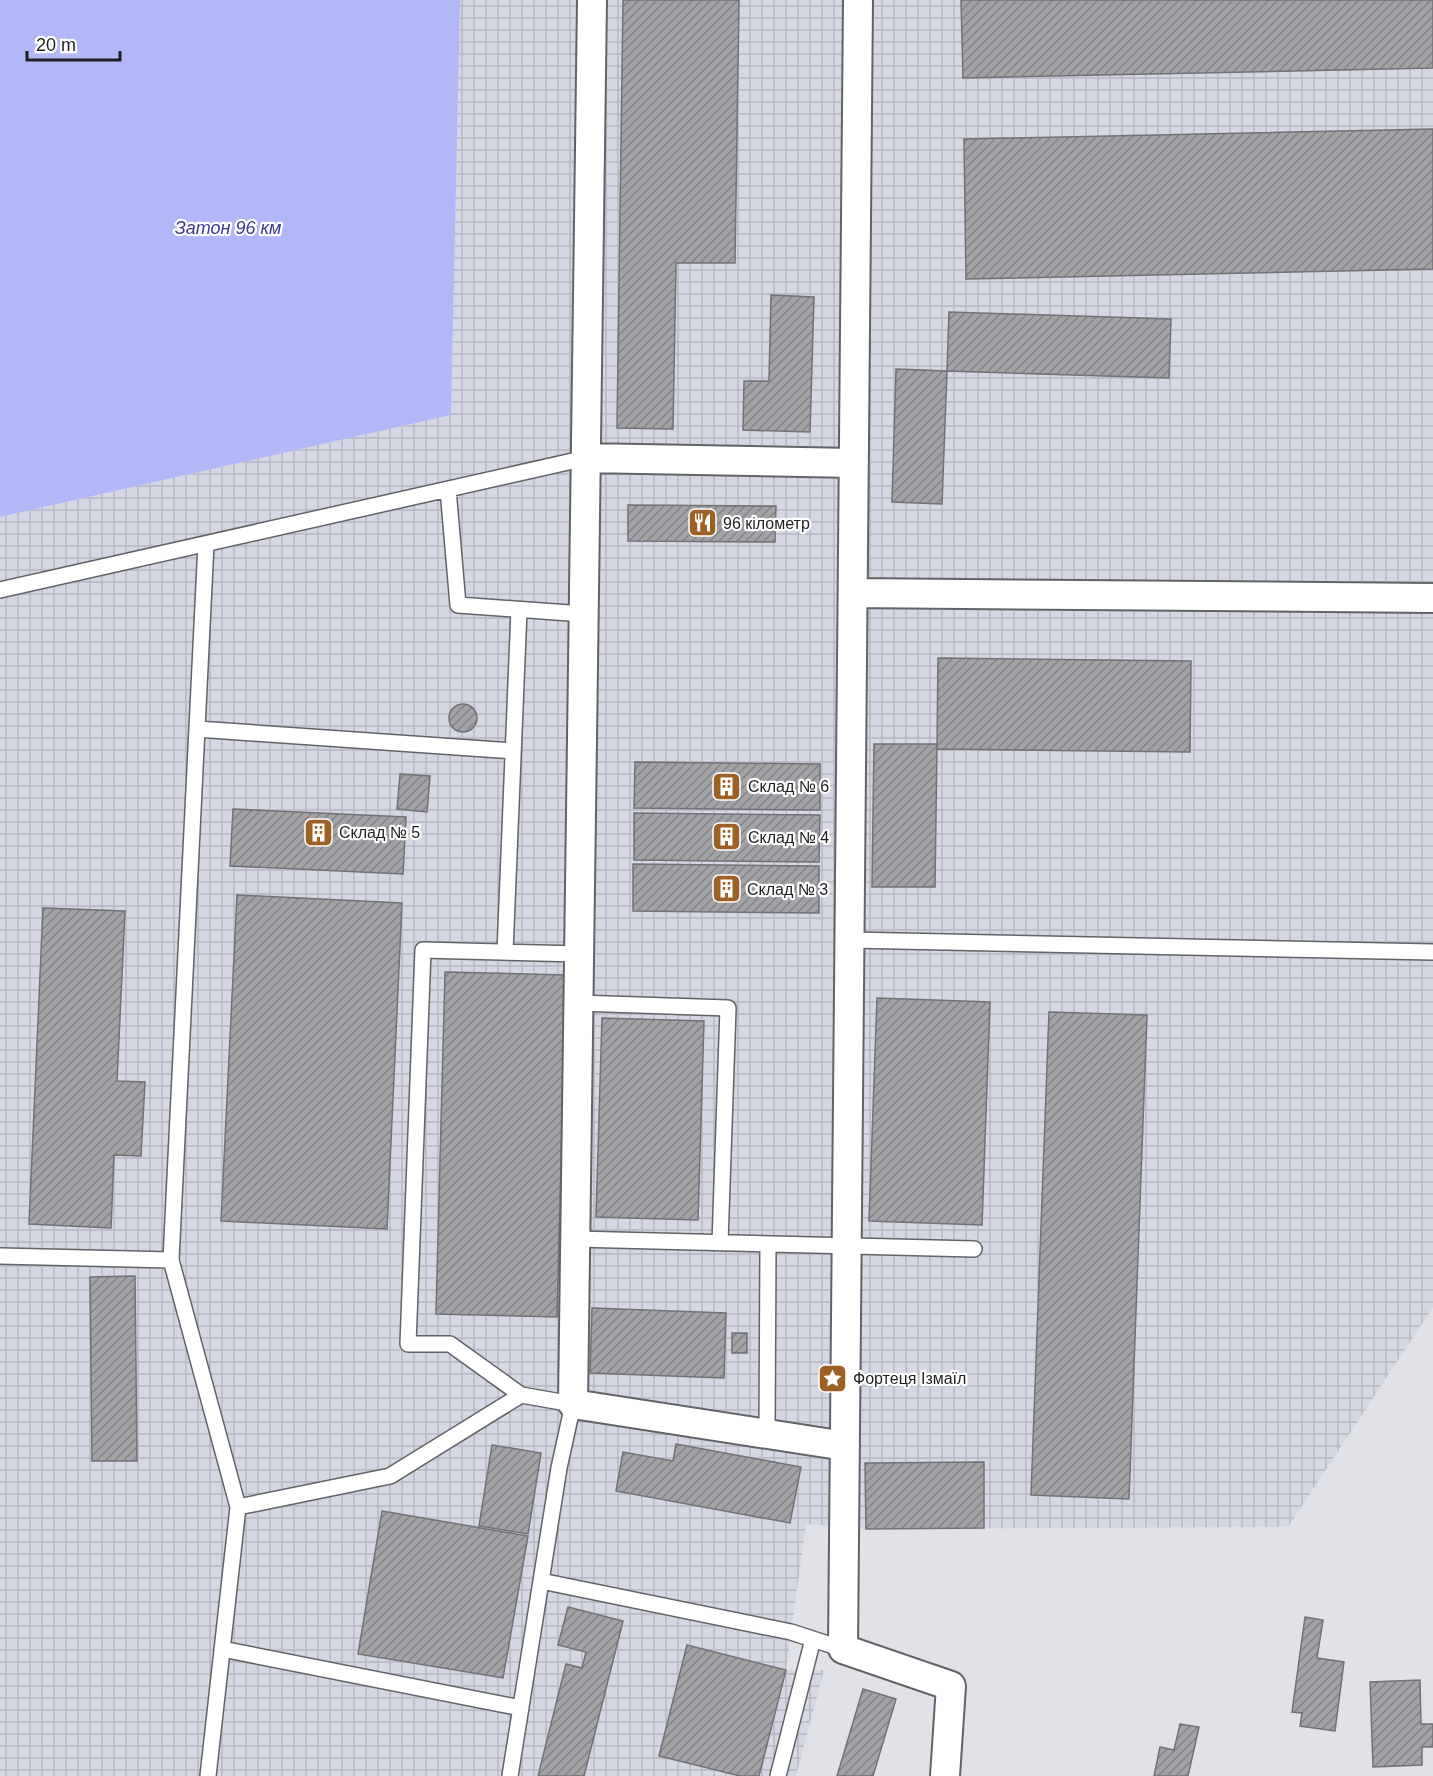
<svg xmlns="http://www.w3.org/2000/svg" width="1433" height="1776" font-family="Helvetica,sans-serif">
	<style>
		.industrial { fill: url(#industrial-grid) }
		.water { fill: #b2b7f8 }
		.building { fill: url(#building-hatch); stroke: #717176; stroke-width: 1.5 }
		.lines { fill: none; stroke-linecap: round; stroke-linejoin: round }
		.lane-casing { stroke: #626367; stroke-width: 18 }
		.street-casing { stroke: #626367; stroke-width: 32 }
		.lane { stroke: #fff; stroke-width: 15 }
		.street { stroke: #fff; stroke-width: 28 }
		.labels { text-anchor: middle; stroke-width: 4.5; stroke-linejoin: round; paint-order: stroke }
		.poi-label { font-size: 16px; fill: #1f1f21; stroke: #fff; text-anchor: start }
		.water-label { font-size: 18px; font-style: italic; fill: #3d3692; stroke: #fff }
	</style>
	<defs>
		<pattern id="industrial-grid" width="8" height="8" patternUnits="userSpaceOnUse" patternTransform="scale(1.5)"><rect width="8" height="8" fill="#d5d7e3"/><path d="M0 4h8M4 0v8" fill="none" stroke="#b6b8c2"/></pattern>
		<pattern id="building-hatch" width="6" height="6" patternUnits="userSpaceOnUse" patternTransform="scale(1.5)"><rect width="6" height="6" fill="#a2a2a7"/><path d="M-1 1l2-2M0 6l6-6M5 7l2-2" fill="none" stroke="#838388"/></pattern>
	</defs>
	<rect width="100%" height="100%" fill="#e1e2e7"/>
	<path class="industrial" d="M 460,0 L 1433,0 L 1433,1307 L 1288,1527 L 866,1529 L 806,1524 L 786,1670 L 824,1670 L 796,1776 L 0,1776 L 0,517 L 451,415 Z"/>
	<path class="water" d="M 0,0 L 460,0 L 451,415 L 0,517 Z"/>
	<path class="building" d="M 623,0 L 739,0 L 735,263 L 676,263 L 673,429 L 617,428 Z
		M 961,0 L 1433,0 L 1433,68 L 963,78 Z
		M 1433,129 L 1433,269 L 966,279 L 964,139 Z
		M 771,295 L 814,297 L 810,432 L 743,430 L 744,381 L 769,381 Z
		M 949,312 L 1171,319 L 1169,378 L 947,371 Z
		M 896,369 L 947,371 L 942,504 L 892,502 Z
		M 628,505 L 776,506 L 775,542 L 628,541 Z
		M 938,658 L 1191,661 L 1190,752 L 937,749 Z
		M449 718a14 14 0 1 1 28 0a14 14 0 1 1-28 0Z
		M 874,744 L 937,744 L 935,887 L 872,887 Z
		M 635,762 L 820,764 L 820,810 L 634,808 Z
		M 400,774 L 430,776 L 427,812 L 397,809 Z
		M 233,809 L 406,817 L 403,874 L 230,866 Z
		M 634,813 L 820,815 L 819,862 L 634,860 Z
		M 633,864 L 819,866 L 819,913 L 633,911 Z
		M 237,895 L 402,903 L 387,1229 L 221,1221 Z
		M 43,908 L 125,911 L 117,1081 L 145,1082 L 141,1156 L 114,1155 L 111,1228 L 29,1224 Z
		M 445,972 L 566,975 L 557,1317 L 436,1314 Z
		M 877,998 L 990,1002 L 982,1225 L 869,1221 Z
		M 1049,1012 L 1147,1015 L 1129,1499 L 1031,1495 Z
		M 602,1018 L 704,1021 L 698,1220 L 596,1217 Z
		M 135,1276 L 137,1461 L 92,1461 L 90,1277 Z
		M 592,1308 L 726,1313 L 724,1378 L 590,1373 Z
		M 732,1333 L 747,1333 L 747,1353 L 732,1353 Z
		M 676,1444 L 801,1467 L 790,1523 L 616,1491 L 623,1452 L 673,1461 Z
		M 492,1445 L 541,1453 L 528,1534 L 479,1526 Z
		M 984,1462 L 984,1528 L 866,1529 L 865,1463 Z
		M 382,1511 L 528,1536 L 503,1678 L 358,1654 Z
		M 568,1607 L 623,1621 L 584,1776 L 538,1776 L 566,1664 L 582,1668 L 586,1652 L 558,1645 Z
		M 1305,1617 L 1323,1620 L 1317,1658 L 1344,1662 L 1335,1731 L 1300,1726 L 1302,1713 L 1292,1712 Z
		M 687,1645 L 786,1670 L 759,1776 L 740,1776 L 659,1756 Z
		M 1420,1680 L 1421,1724 L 1433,1724 L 1433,1747 L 1422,1747 L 1422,1765 L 1373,1767 L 1370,1682 Z
		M 863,1689 L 896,1699 L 873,1776 L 837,1776 Z
		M 1180,1724 L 1199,1727 L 1188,1776 L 1154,1776 L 1160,1747 L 1174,1750 Z"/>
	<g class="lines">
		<defs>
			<path id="lane" d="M 448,489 L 458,605 L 583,614
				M 206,544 L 171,1260 L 238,1507 L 208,1776
				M 0,590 L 586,458
				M 197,729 L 513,751
				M 850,940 L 1433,952
				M 505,952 L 519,610
				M 578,1003 L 728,1008 L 720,1243
				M 575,1239 L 974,1249
				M 0,1256 L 171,1260
				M 521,1395 L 450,1344 L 408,1344 L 423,950 L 579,954
				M 767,1434 L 768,1244
				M 238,1507 L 390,1476 L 521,1395 L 573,1404 L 559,1468 L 510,1776
				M 541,1581 L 791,1632 L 843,1649
				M 222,1649 L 521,1708
				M 778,1776 L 813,1639"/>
			<path id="street" d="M 592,0 L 573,1404 L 845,1446
				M 858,0 L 843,1649 L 951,1686 L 945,1776
				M 586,458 L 854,463
				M 853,593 L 1433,598"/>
		</defs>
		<use href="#lane" class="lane-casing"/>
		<use href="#street" class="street-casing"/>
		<use href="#lane" class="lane"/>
		<use href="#street" class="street"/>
	</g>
	<defs>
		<symbol id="restaurant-square" viewBox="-11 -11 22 22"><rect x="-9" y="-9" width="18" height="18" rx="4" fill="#9e6125" stroke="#fff"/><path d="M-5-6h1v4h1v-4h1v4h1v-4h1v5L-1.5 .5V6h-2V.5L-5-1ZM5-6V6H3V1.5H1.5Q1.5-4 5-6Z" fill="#fff"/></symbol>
		<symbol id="building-square" viewBox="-11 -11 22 22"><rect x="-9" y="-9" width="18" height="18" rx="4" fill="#9e6125" stroke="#fff"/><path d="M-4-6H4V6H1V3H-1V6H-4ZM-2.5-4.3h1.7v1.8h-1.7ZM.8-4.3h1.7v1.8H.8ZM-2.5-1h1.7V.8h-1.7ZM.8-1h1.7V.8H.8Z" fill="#fff"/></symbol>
		<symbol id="sight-square" viewBox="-11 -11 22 22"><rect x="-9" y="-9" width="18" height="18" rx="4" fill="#9e6125" stroke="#fff"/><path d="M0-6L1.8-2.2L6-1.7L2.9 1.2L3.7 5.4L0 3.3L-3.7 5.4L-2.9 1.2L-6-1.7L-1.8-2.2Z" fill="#fff"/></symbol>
	</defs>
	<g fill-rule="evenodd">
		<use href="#restaurant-square" x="686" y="506" width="33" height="33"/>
		<use href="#building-square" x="710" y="770" width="33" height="33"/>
		<use href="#building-square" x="302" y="816" width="33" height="33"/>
		<use href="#building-square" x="710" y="820" width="33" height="33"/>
		<use href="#building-square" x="710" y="872" width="33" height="33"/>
		<use href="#sight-square" x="816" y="1362" width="33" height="33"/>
	</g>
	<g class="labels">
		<g class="poi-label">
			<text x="723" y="529">96 кілометр</text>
			<text x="748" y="792">Склад № 6</text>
			<text x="339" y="838">Склад № 5</text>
			<text x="748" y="843">Склад № 4</text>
			<text x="747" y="895">Склад № 3</text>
			<text x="853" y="1384">Фортеця Ізмаїл</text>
		</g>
		<g class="water-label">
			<text x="228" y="234">Затон 96 км</text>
		</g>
	</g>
	<path d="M27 51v9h93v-9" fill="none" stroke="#1f1f21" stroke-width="3"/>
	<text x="36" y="51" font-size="18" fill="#1f1f21" stroke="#ffffff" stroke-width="4.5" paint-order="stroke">20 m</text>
</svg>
